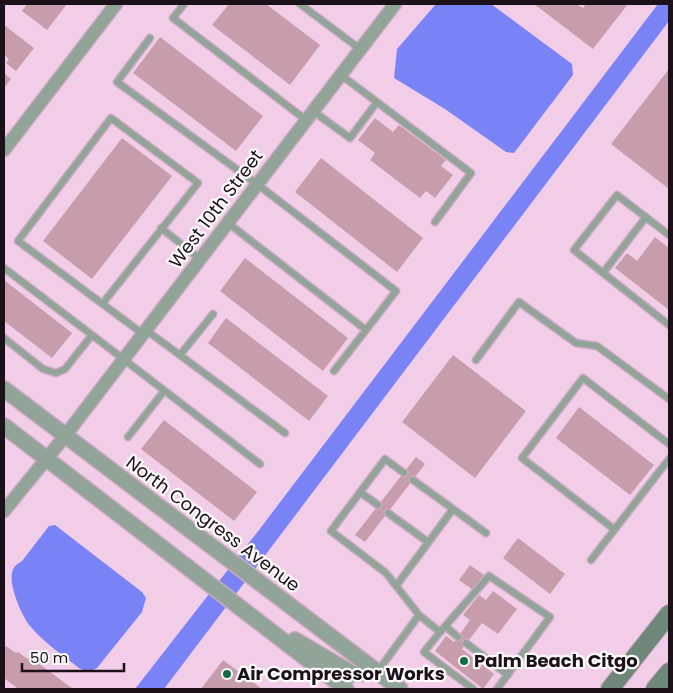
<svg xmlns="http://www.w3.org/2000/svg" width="673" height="693" font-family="Poppins,sans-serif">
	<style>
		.water { fill: #7a83f5 }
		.building { fill: #c89dab }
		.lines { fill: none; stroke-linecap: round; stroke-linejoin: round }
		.service-casing { stroke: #cbabc2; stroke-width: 9 }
		.minor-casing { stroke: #cbabc2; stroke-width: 15 }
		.tertiary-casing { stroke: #cbabc2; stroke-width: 18 }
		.secondary-casing { stroke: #cbabc2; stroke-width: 20 }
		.service { stroke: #92a398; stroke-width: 6 }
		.minor { stroke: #92a398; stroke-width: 12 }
		.tertiary { stroke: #92a398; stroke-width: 15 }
		.secondary { stroke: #6f8778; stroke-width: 18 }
		.poi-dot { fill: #0e6e43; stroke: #fdfafc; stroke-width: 2 }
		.labels { text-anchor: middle; stroke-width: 4.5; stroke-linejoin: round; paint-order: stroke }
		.street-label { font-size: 18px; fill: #1c1019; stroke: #fdfafc }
		.poi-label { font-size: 18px; font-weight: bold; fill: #1c1019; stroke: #fdfafc; text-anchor: start }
	</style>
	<rect width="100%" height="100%" fill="#f2cde7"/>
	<path class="water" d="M 436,4 L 491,4 L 572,64 L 573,75 L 514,153 L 506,152 L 445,109 L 394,78 L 397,49 Z
		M 658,4 L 669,4 L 669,21 L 164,689 L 135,689 L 259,530 Z
		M 55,525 L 142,592 L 146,598 L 142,612 L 97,668 L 88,672 L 79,668 C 63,655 44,643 31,627 C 22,617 9,586 12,573 C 13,567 17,564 22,561 L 49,526 Z"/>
	<path class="building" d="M 27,4 L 67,4 L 47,30 L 22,11 Z
		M 229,4 L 266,4 L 320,45 L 290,85 L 212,25 Z
		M 534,4 L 576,4 L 583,8 L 586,4 L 628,4 L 593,49 Z
		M 4,25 L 34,48 L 16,71 L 6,63 L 9,59 L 4,55 Z
		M 160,37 L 263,116 L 236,151 L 133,73 Z
		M 669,69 L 669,189 L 611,144 Z
		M 4,73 L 11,79 L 4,88 Z
		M 375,118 L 393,132 L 399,125 L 446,160 L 441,166 L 453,175 L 435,198 L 426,191 L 420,198 L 370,160 L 375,153 L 358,140 Z
		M 122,138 L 172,176 L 92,279 L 43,241 Z
		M 321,158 L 423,238 L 397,272 L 295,192 Z
		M 655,237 L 669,248 L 669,310 L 615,268 L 627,253 L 637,261 Z
		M 245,258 L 348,338 L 323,371 L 220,291 Z
		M 4,280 L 72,333 L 52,358 L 4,321 Z
		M 226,318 L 328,396 L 309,421 L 208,343 Z
		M 453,355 L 526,411 L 475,478 L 402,422 Z
		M 579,407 L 654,465 L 630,495 L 556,438 Z
		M 164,420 L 257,492 L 234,521 L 141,449 Z
		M 416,457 L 425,464 L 365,542 L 355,535 Z
		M 518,538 L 565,574 L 550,594 L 503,558 Z
		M 470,565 L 484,575 L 473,590 L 459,580 Z
		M 493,591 L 517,609 L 498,634 L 482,623 L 462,649 L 494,674 L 483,689 L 435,651 L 446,636 L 454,642 L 458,637 L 470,620 L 463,615 L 479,595 L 486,600 Z
		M 6,646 L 16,653 L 18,652 L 28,659 L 30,657 L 73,689 L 18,689 L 4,678 L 4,648 Z
		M 223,660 L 262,689 L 201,689 Z"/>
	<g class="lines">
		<defs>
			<path id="service" d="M 184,4 L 173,18 L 306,120
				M 300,4 L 360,49
				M 150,38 L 117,82 L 257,184 L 396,291 L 366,330 L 228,223
				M 341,75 L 471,173 L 435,222
				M 313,111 L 350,138 L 377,102
				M 161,228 L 200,259
				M 669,235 L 617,195 L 574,250 L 669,325
				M 4,268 L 92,335
				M 603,273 L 646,217
				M 103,303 L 198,183 L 111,118 L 18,241 L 143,334
				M 146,330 L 285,433
				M 4,338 L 43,369 L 56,373 L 65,369 L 92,335 L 260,464
				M 180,355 L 213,314
				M 476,360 L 519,302 L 576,343 L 597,346 L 669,399
				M 334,371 L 366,330
				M 128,437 L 164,391
				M 404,473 L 385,459 L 331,531 L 386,573 L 419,615
				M 360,492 L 378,505
				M 453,509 L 486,533
				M 388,513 L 428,542
				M 614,529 L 522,458 L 583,378 L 669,444
				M 591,560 L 669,459
				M 396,586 L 453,509 L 413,480
				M 445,626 L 458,637
				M 440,632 L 489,576 L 550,617 L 497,689
				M 466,643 L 508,675
				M 378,671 L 419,615 L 440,632 L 424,652 L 473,689"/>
			<path id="minor" d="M 4,150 L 116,4
				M 4,511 L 65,436 L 395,4"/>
			<path id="tertiary" d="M 4,389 L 400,689
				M 4,426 L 346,689
				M 295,640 L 353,674 L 377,672"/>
			<path id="secondary" d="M 610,689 L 669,614
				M 655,689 L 669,672"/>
		</defs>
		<use href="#service" class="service-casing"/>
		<use href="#minor" class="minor-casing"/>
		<use href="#tertiary" class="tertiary-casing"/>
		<use href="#secondary" class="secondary-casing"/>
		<use href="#service" class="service"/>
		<use href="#minor" class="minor"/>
		<use href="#tertiary" class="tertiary"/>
		<use href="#secondary" class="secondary"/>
	</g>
	<g class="poi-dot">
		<circle cx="464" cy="661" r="5"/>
		<circle cx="227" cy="674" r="5"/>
	</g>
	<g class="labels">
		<g class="street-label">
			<text transform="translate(216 209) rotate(-53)" y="6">West 10th Street</text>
			<text transform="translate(213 524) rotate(37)" y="6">North Congress Avenue</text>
		</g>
		<g class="poi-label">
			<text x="474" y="667">Palm Beach Citgo</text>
			<text x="237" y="680">Air Compressor Works</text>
		</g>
	</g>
	<rect width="673" height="693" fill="none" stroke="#1c1019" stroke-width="10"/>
	<path d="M22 663v8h102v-8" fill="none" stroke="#1c1019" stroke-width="2.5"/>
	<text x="30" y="663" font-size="15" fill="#1c1019" stroke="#fdfafc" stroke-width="4" paint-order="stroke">50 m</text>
</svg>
